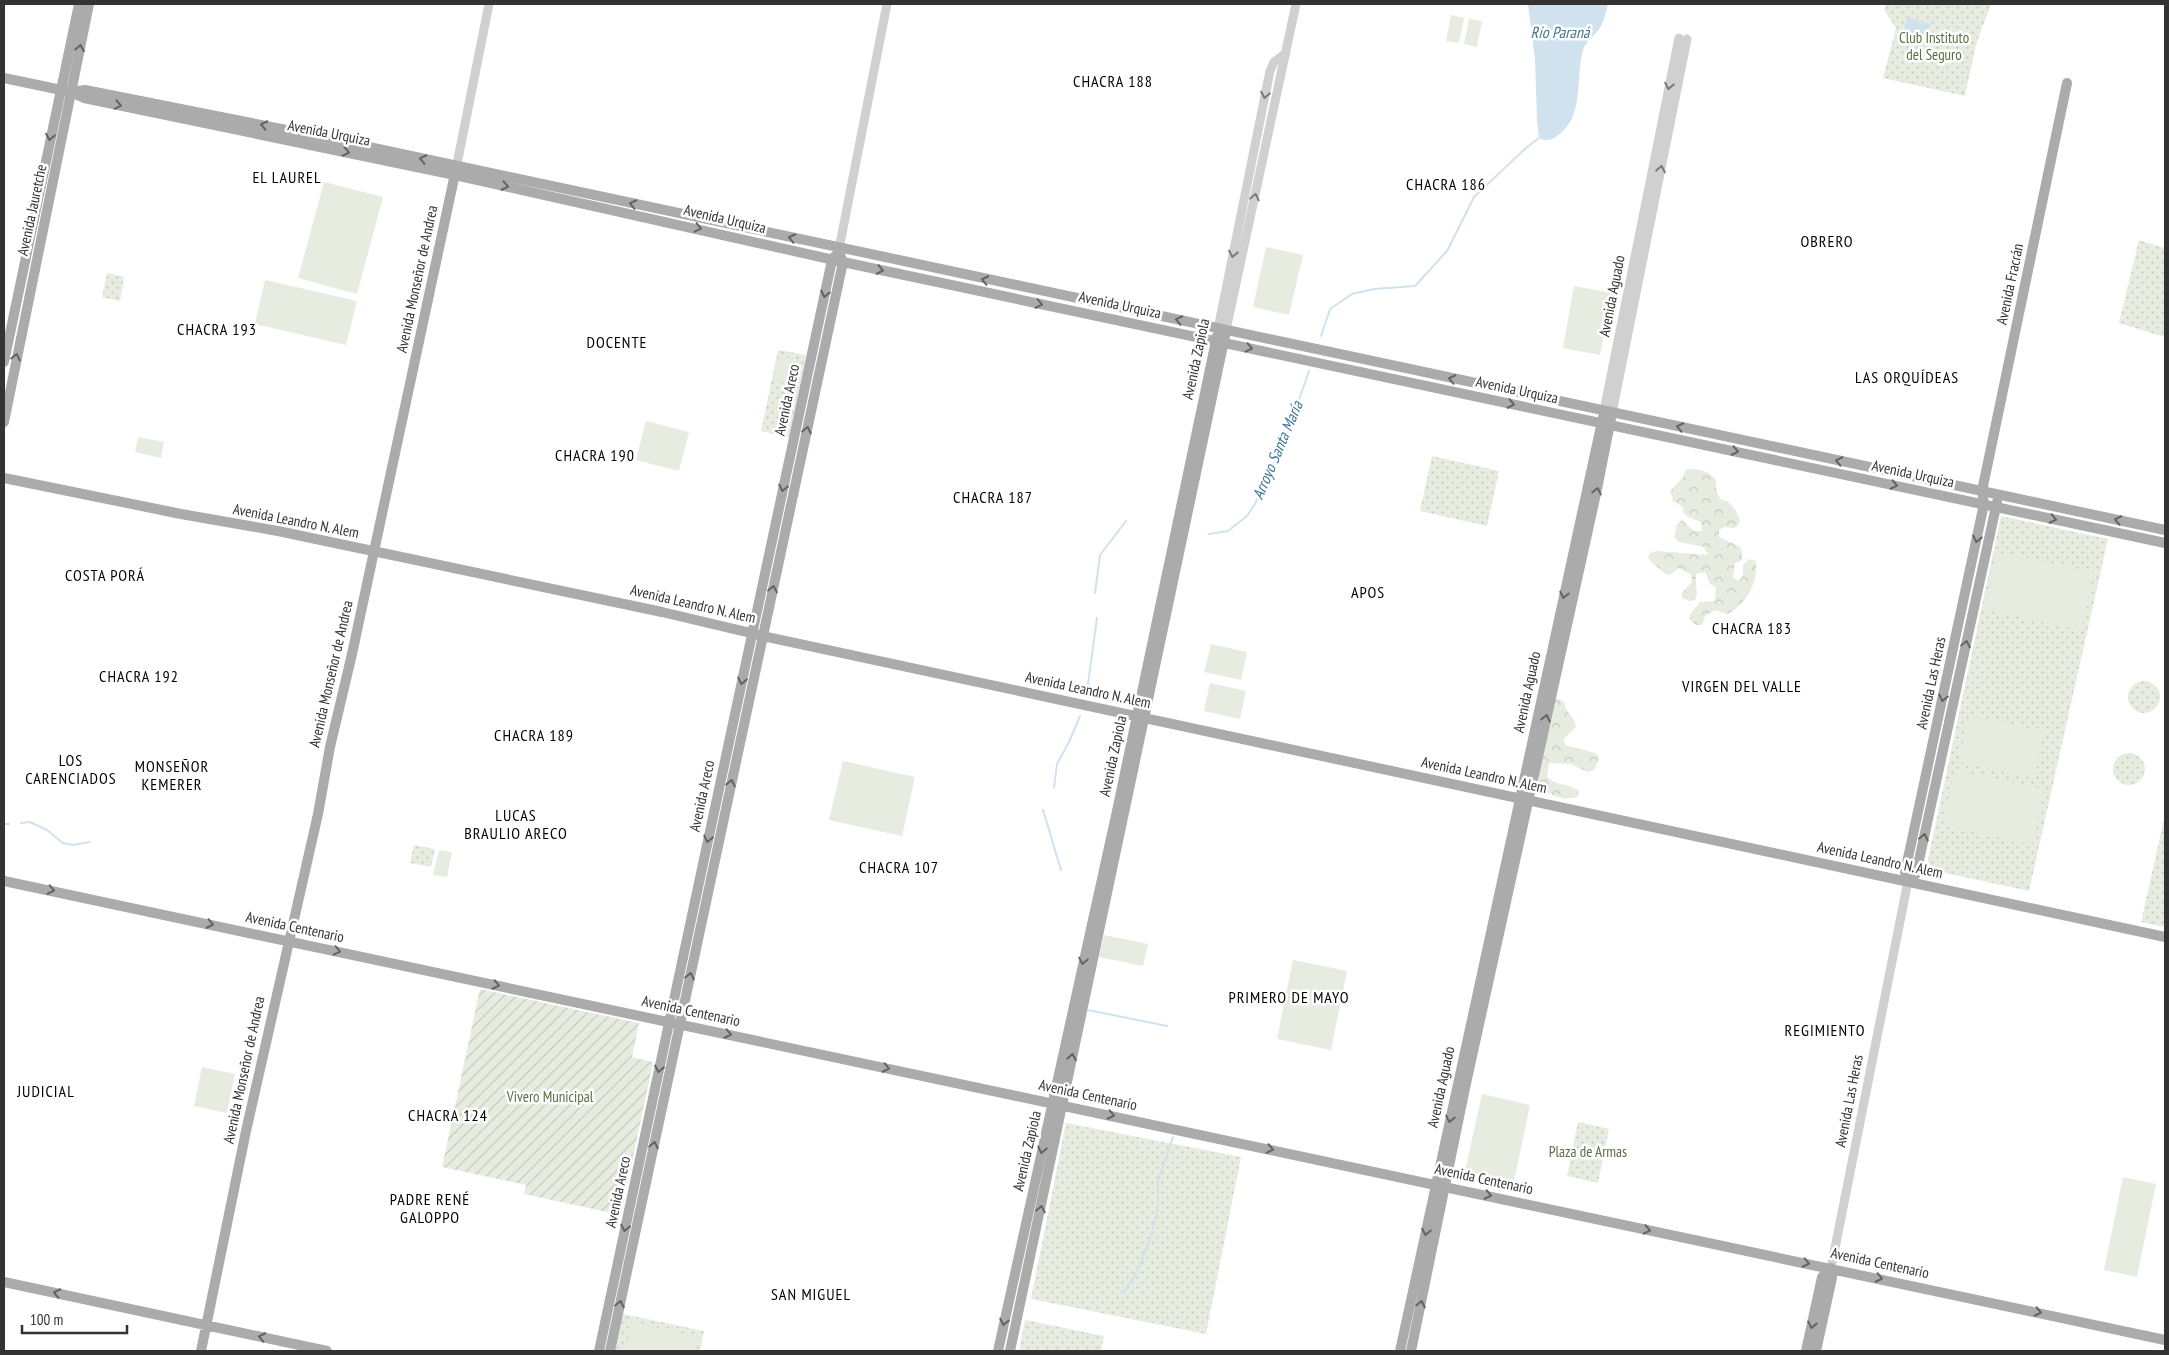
<svg xmlns="http://www.w3.org/2000/svg" width="2169" height="1355" font-family="'PT Sans Narrow',sans-serif">
	<style>
		.grass { fill: url(#grass-dots) }
		.forest { fill: url(#forest-crowns) }
		.garden { fill: url(#garden-furrows) }
		.pitch { fill: #e6ecdf }
		.water { fill: #cfe2ee }
		.lines { fill: none; stroke-linecap: round; stroke-linejoin: round }
		.stream { stroke: #cfe2ee; stroke-width: 2 }
		.minor { stroke: #d0d0d0; stroke-width: 9 }
		.major { stroke: #ababab; stroke-width: 10 }
		.oneway { stroke: #636363 }
		.oneway2 { stroke: #7a7a7a }
		.labels { text-anchor: middle; stroke-width: 5; stroke-linejoin: round; paint-order: stroke }
		.park-label { font-size: 15px; fill: #56703f; stroke: #fff }
		.street-label { font-size: 15px; fill: #333; stroke: #fff }
		.water-label { font-size: 16px; font-style: italic; fill: #3f7597; stroke: #fff }
		.neighbourhood-label { font-size: 16px; letter-spacing: 1px; fill: #000; stroke: #fff }
	</style>
	<defs>
		<pattern id="grass-dots" width="8" height="8" patternUnits="userSpaceOnUse" patternTransform="scale(1.25)"><rect width="8" height="8" fill="#e6ecdf"/><path d="M2 2h.1M6 6h.1" fill="none" stroke="#c6cbc0" stroke-width="1.8" stroke-linecap="round"/></pattern>
		<pattern id="forest-crowns" width="20" height="18" patternUnits="userSpaceOnUse" patternTransform="scale(1.25)"><rect width="20" height="18" fill="#e6ecdf"/><path d="M2 6a3 3 0 1 1 6 0M12 15a3 3 0 1 1 6 0" fill="none" stroke="#c6cbc0"/></pattern>
		<pattern id="garden-furrows" width="10" height="10" patternUnits="userSpaceOnUse" patternTransform="scale(1.25)"><rect width="10" height="10" fill="#e6ecdf"/><path d="M-1 1l2-2M0 10L10 0M9 11l2-2" fill="none" stroke="#c6cbc0"/></pattern>
	</defs>
	<rect width="100%" height="100%" fill="#fff"/>
	<path class="grass" d="M 1886,4 L 1991,4 L 1976,45 L 1965,96 L 1883,78 L 1896,28 L 1884,10 Z
		M 2139,240 L 2165,248 L 2165,337 L 2119,323 Z
		M 107,273 L 124,277 L 120,301 L 102,297 Z
		M 778,350 L 806,355 L 789,437 L 761,431 Z
		M 1432,456 L 1499,471 L 1487,526 L 1420,511 Z
		M 2001,516 L 2108,539 L 2029,891 L 1926,869 Z
		M2128 697a16 16 0 1 1 32 0a16 16 0 1 1-32 0Z
		M2113 769a16 16 0 1 1 32 0a16 16 0 1 1-32 0Z
		M 2165,815 L 2165,927 L 2141,922 Z
		M 414,845 L 435,849 L 431,867 L 410,863 Z
		M 1578,1122 L 1609,1129 L 1598,1183 L 1567,1176 Z
		M 1066,1123 L 1241,1157 L 1206,1334 L 1031,1299 Z
		M 623,1314 L 704,1331 L 700,1351 L 615,1351 Z
		M 1025,1320 L 1104,1336 L 1101,1351 L 1019,1351 Z"/>
	<path class="forest" d="M 1686,469 C 1699,469 1708,470 1716,480 L 1716,490 L 1720,499 C 1732,502 1737,510 1740,522 L 1735,528 L 1724,527 L 1719,530 L 1719,537 L 1740,547 L 1742,552 L 1742,560 L 1735,563 L 1733,578 L 1739,581 L 1743,575 L 1743,565 L 1749,559 L 1756,561 C 1758,583 1747,603 1728,614 L 1715,610 L 1705,616 L 1702,625 L 1696,625 L 1689,619 L 1691,613 L 1700,602 L 1715,601 L 1716,587 L 1710,584 L 1705,572 L 1696,574 C 1695,583 1698,591 1696,599 L 1690,601 L 1682,598 L 1682,593 L 1692,582 L 1691,574 L 1678,568 L 1672,574 L 1667,575 L 1650,561 L 1648,557 L 1650,553 L 1657,551 L 1708,555 L 1704,547 L 1679,542 L 1674,538 L 1677,525 L 1682,520 L 1694,531 L 1702,531 L 1701,522 L 1688,517 L 1683,512 L 1683,507 L 1673,501 L 1670,491 L 1683,477 Z
		M 1559,699 L 1564,702 C 1566,714 1575,717 1576,727 L 1564,738 L 1565,745 L 1595,753 L 1599,757 L 1595,769 L 1588,772 L 1571,764 L 1549,763 L 1547,777 C 1556,786 1569,783 1579,791 L 1577,797 C 1556,802 1547,794 1536,777 L 1550,700 Z"/>
	<path class="garden" d="M 480,989 L 639,1023 L 632,1057 L 653,1062 L 621,1215 L 524,1194 L 526,1185 L 442,1167 Z"/>
	<path class="pitch" d="M 1451,15 L 1464,18 L 1459,43 L 1446,41 Z
		M 1469,19 L 1482,21 L 1477,47 L 1464,44 Z
		M 324,182 L 383,197 L 357,294 L 298,278 Z
		M 1266,247 L 1303,255 L 1289,315 L 1253,307 Z
		M 265,280 L 357,301 L 346,345 L 255,324 Z
		M 1574,286 L 1612,293 L 1600,355 L 1563,348 Z
		M 778,356 L 794,359 L 789,384 L 773,380 Z
		M 646,421 L 689,432 L 679,471 L 636,460 Z
		M 138,437 L 164,442 L 161,458 L 135,452 Z
		M 1996,552 L 2093,572 L 2081,630 L 1984,610 Z
		M 1211,644 L 1247,652 L 1241,680 L 1204,672 Z
		M 1210,683 L 1246,691 L 1240,719 L 1204,711 Z
		M 1969,715 L 2044,732 L 2034,778 L 1959,762 Z
		M 843,761 L 915,777 L 902,836 L 829,820 Z
		M 1955,770 L 2044,789 L 2032,845 L 1943,825 Z
		M 439,850 L 452,852 L 447,877 L 433,875 Z
		M 1104,935 L 1148,944 L 1143,966 L 1099,957 Z
		M 1293,960 L 1347,971 L 1331,1050 L 1277,1039 Z
		M 202,1067 L 235,1074 L 227,1113 L 194,1106 Z
		M 1482,1094 L 1530,1105 L 1514,1181 L 1465,1171 Z
		M 2123,1177 L 2156,1184 L 2137,1277 L 2104,1270 Z
		M 632,1322 L 699,1337 L 696,1351 L 625,1351 Z"/>
	<path class="water" d="M 1528,4 L 1608,4 C 1606,11 1605,19 1601,26 C 1596,35 1586,40 1583,50 C 1575,79 1585,117 1557,136 C 1551,140 1546,142 1539,138 L 1537,120 L 1535,59 Z
		M 1908,17 L 1931,24 L 1927,37 L 1904,29 Z"/>
	<g class="lines">
		<path class="stream" d="M 1321,336 L 1330,309 L 1352,294 L 1374,289 L 1415,286 L 1447,251 L 1474,197 L 1526,148 L 1539,138
			M 1209,534 L 1228,531 L 1247,516 L 1255,504 L 1264,481 L 1284,443 L 1309,371
			M 1095,593 L 1100,555 L 1126,521
			M 1087,691 L 1097,618
			M 1054,788 L 1057,764 L 1069,742 L 1080,716
			M 1043,810 L 1061,870
			M 21,823 L 30,822 L 47,830 L 63,843 L 73,845 L 90,842
			M 4,824 L 9,824
			M 1088,1010 L 1167,1026
			M 1123,1293 L 1138,1270 L 1151,1236 L 1158,1209 L 1158,1181 L 1173,1137"/>
		<path class="minor" d="M 456,169 L 489,4
			M 839,249 L 887,4
			M 1218,329 L 1270,71 L 1274,62 L 1286,53
			M 1226,330 L 1296,4
			M 1604,411 L 1679,38
			M 1612,413 L 1687,39
			M 1831,1268 L 1908,881"/>
		<path class="major" d="M 4,78 L 71,92 L 84,98 L 455,175 L 843,262 L 2165,543
			M 71,92 L 85,90 L 327,138 L 2165,530
			M 4,362 L 79,4
			M 4,422 L 89,4
			M 4,478 L 181,514 L 278,531 L 662,612 L 763,636 L 2165,937
			M 4,881 L 2165,1340
			M 1908,881 L 1905,872 L 1984,504 L 1982,491 L 2067,83
			M 1908,881 L 1916,874 L 1997,502
			M 4,1282 L 327,1351
			M 201,1351 L 246,1131 L 318,814 L 330,747 L 352,654 L 456,169
			M 599,1351 L 832,260 L 835,256
			M 610,1351 L 843,262 L 841,257
			M 998,1351 L 1117,811 L 1217,336
			M 1010,1351 L 1225,336
			M 1400,1351 L 1603,417
			M 1411,1351 L 1465,1088 L 1597,489 L 1611,418
			M 1806,1351 L 1822,1277 L 1831,1268
			M 1816,1351 L 1832,1278 L 1831,1268"/>
	</g>
	<defs><path id="oneway-chevron" d="M-2-3.5L2.5 0L-2 3.5" fill="none" stroke-width="1.6" stroke-linecap="round" stroke-linejoin="round" transform="scale(1.25)"/></defs>
	<g class="oneway">
		<use href="#oneway-chevron" transform="translate(80 48) rotate(-79)"/>
		<use href="#oneway-chevron" transform="translate(118 105) rotate(11)"/>
		<use href="#oneway-chevron" transform="translate(264 125) rotate(-168)"/>
		<use href="#oneway-chevron" transform="translate(50 137) rotate(101)"/>
		<use href="#oneway-chevron" transform="translate(346 152) rotate(12)"/>
		<use href="#oneway-chevron" transform="translate(423 159) rotate(-168)"/>
		<use href="#oneway-chevron" transform="translate(505 186) rotate(12)"/>
		<use href="#oneway-chevron" transform="translate(633 204) rotate(-168)"/>
		<use href="#oneway-chevron" transform="translate(698 228) rotate(13)"/>
		<use href="#oneway-chevron" transform="translate(792 238) rotate(-168)"/>
		<use href="#oneway-chevron" transform="translate(880 270) rotate(12)"/>
		<use href="#oneway-chevron" transform="translate(985 280) rotate(-168)"/>
		<use href="#oneway-chevron" transform="translate(825 294) rotate(102)"/>
		<use href="#oneway-chevron" transform="translate(1039 304) rotate(12)"/>
		<use href="#oneway-chevron" transform="translate(1179 320) rotate(-168)"/>
		<use href="#oneway-chevron" transform="translate(1249 348) rotate(13)"/>
		<use href="#oneway-chevron" transform="translate(16 357) rotate(-78)"/>
		<use href="#oneway-chevron" transform="translate(1452 379) rotate(-168)"/>
		<use href="#oneway-chevron" transform="translate(1511 404) rotate(12)"/>
		<use href="#oneway-chevron" transform="translate(1680 427) rotate(-168)"/>
		<use href="#oneway-chevron" transform="translate(807 430) rotate(-78)"/>
		<use href="#oneway-chevron" transform="translate(1735 451) rotate(12)"/>
		<use href="#oneway-chevron" transform="translate(1839 461) rotate(-168)"/>
		<use href="#oneway-chevron" transform="translate(1894 485) rotate(12)"/>
		<use href="#oneway-chevron" transform="translate(783 488) rotate(102)"/>
		<use href="#oneway-chevron" transform="translate(1597 491) rotate(-78)"/>
		<use href="#oneway-chevron" transform="translate(2053 519) rotate(12)"/>
		<use href="#oneway-chevron" transform="translate(2118 520) rotate(-168)"/>
		<use href="#oneway-chevron" transform="translate(1977 539) rotate(102)"/>
		<use href="#oneway-chevron" transform="translate(773 589) rotate(-78)"/>
		<use href="#oneway-chevron" transform="translate(1564 595) rotate(103)"/>
		<use href="#oneway-chevron" transform="translate(1966 644) rotate(-78)"/>
		<use href="#oneway-chevron" transform="translate(742 681) rotate(102)"/>
		<use href="#oneway-chevron" transform="translate(1943 698) rotate(102)"/>
		<use href="#oneway-chevron" transform="translate(1546 718) rotate(-78)"/>
		<use href="#oneway-chevron" transform="translate(731 783) rotate(-78)"/>
		<use href="#oneway-chevron" transform="translate(1924 837) rotate(-78)"/>
		<use href="#oneway-chevron" transform="translate(708 839) rotate(102)"/>
		<use href="#oneway-chevron" transform="translate(51 890) rotate(12)"/>
		<use href="#oneway-chevron" transform="translate(210 924) rotate(12)"/>
		<use href="#oneway-chevron" transform="translate(337 951) rotate(13)"/>
		<use href="#oneway-chevron" transform="translate(1083 961) rotate(102)"/>
		<use href="#oneway-chevron" transform="translate(690 976) rotate(-78)"/>
		<use href="#oneway-chevron" transform="translate(496 985) rotate(12)"/>
		<use href="#oneway-chevron" transform="translate(728 1034) rotate(12)"/>
		<use href="#oneway-chevron" transform="translate(1072 1057) rotate(-80)"/>
		<use href="#oneway-chevron" transform="translate(886 1068) rotate(12)"/>
		<use href="#oneway-chevron" transform="translate(659 1069) rotate(102)"/>
		<use href="#oneway-chevron" transform="translate(1111 1115) rotate(12)"/>
		<use href="#oneway-chevron" transform="translate(1450 1119) rotate(102)"/>
		<use href="#oneway-chevron" transform="translate(654 1145) rotate(-78)"/>
		<use href="#oneway-chevron" transform="translate(1270 1149) rotate(12)"/>
		<use href="#oneway-chevron" transform="translate(1042 1150) rotate(103)"/>
		<use href="#oneway-chevron" transform="translate(1488 1195) rotate(12)"/>
		<use href="#oneway-chevron" transform="translate(1041 1209) rotate(-78)"/>
		<use href="#oneway-chevron" transform="translate(625 1228) rotate(102)"/>
		<use href="#oneway-chevron" transform="translate(1647 1230) rotate(13)"/>
		<use href="#oneway-chevron" transform="translate(1426 1232) rotate(102)"/>
		<use href="#oneway-chevron" transform="translate(1806 1263) rotate(12)"/>
		<use href="#oneway-chevron" transform="translate(1879 1278) rotate(12)"/>
		<use href="#oneway-chevron" transform="translate(57 1293) rotate(-168)"/>
		<use href="#oneway-chevron" transform="translate(620 1304) rotate(-78)"/>
		<use href="#oneway-chevron" transform="translate(1421 1304) rotate(-78)"/>
		<use href="#oneway-chevron" transform="translate(2038 1312) rotate(12)"/>
		<use href="#oneway-chevron" transform="translate(1004 1322) rotate(102)"/>
		<use href="#oneway-chevron" transform="translate(1812 1325) rotate(102)"/>
		<use href="#oneway-chevron" transform="translate(262 1337) rotate(-168)"/>
	</g>
	<g class="oneway2">
		<use href="#oneway-chevron" transform="translate(1669 86) rotate(101)"/>
		<use href="#oneway-chevron" transform="translate(1265 95) rotate(101)"/>
		<use href="#oneway-chevron" transform="translate(1661 169) rotate(-79)"/>
		<use href="#oneway-chevron" transform="translate(1255 197) rotate(-78)"/>
		<use href="#oneway-chevron" transform="translate(1233 254) rotate(101)"/>
	</g>
	<g class="labels">
		<g class="park-label">
			<text x="1934" y="43">Club Instituto<tspan x="1934" dy="17">del Seguro</tspan></text>
			<text x="550" y="1102">Vivero Municipal</text>
			<text x="1588" y="1157">Plaza de Armas</text>
		</g>
		<g class="street-label">
			<text transform="translate(329 133) rotate(11)" y="5">Avenida Urquiza</text>
			<text transform="translate(32 210) rotate(-78)" y="5">Avenida Jauretche</text>
			<text transform="translate(725 219) rotate(13)" y="5">Avenida Urquiza</text>
			<text transform="translate(417 279) rotate(-78)" y="5">Avenida Monseñor de Andrea</text>
			<text transform="translate(2010 284) rotate(-78)" y="5">Avenida Fracrán</text>
			<text transform="translate(1612 296) rotate(-79)" y="5">Avenida Aguado</text>
			<text transform="translate(1120 305) rotate(12)" y="5">Avenida Urquiza</text>
			<text transform="translate(1196 359) rotate(-78)" y="5">Avenida Zapiola</text>
			<text transform="translate(1517 390) rotate(12)" y="5">Avenida Urquiza</text>
			<text transform="translate(787 400) rotate(-78)" y="5">Avenida Areco</text>
			<text transform="translate(1913 474) rotate(12)" y="5">Avenida Urquiza</text>
			<text transform="translate(296 521) rotate(11)" y="5">Avenida Leandro N. Alem</text>
			<text transform="translate(693 604) rotate(13)" y="5">Avenida Leandro N. Alem</text>
			<text transform="translate(331 674) rotate(-77)" y="5">Avenida Monseñor de Andrea</text>
			<text transform="translate(1931 683) rotate(-78)" y="5">Avenida Las Heras</text>
			<text transform="translate(1088 690) rotate(12)" y="5">Avenida Leandro N. Alem</text>
			<text transform="translate(1527 692) rotate(-78)" y="5">Avenida Aguado</text>
			<text transform="translate(1113 756) rotate(-78)" y="5">Avenida Zapiola</text>
			<text transform="translate(1484 775) rotate(12)" y="5">Avenida Leandro N. Alem</text>
			<text transform="translate(702 796) rotate(-78)" y="5">Avenida Areco</text>
			<text transform="translate(1880 860) rotate(12)" y="5">Avenida Leandro N. Alem</text>
			<text transform="translate(295 927) rotate(12)" y="5">Avenida Centenario</text>
			<text transform="translate(691 1011) rotate(12)" y="5">Avenida Centenario</text>
			<text transform="translate(244 1070) rotate(-78)" y="5">Avenida Monseñor de Andrea</text>
			<text transform="translate(1441 1087) rotate(-78)" y="5">Avenida Aguado</text>
			<text transform="translate(1088 1095) rotate(12)" y="5">Avenida Centenario</text>
			<text transform="translate(1849 1101) rotate(-79)" y="5">Avenida Las Heras</text>
			<text transform="translate(1027 1151) rotate(-77)" y="5">Avenida Zapiola</text>
			<text transform="translate(1484 1179) rotate(12)" y="5">Avenida Centenario</text>
			<text transform="translate(618 1192) rotate(-78)" y="5">Avenida Areco</text>
			<text transform="translate(1880 1263) rotate(12)" y="5">Avenida Centenario</text>
		</g>
		<g class="water-label">
			<text x="1560" y="38">Río Paraná</text>
			<text transform="translate(1277 450) rotate(-67)" y="6">Arroyo Santa María</text>
		</g>
		<g class="neighbourhood-label">
			<text x="1113" y="87">CHACRA 188</text>
			<text x="287" y="183">EL LAUREL</text>
			<text x="1446" y="190">CHACRA 186</text>
			<text x="1827" y="247">OBRERO</text>
			<text x="217" y="335">CHACRA 193</text>
			<text x="617" y="348">DOCENTE</text>
			<text x="1907" y="383">LAS ORQUÍDEAS</text>
			<text x="595" y="461">CHACRA 190</text>
			<text x="993" y="503">CHACRA 187</text>
			<text x="105" y="581">COSTA PORÁ</text>
			<text x="1368" y="598">APOS</text>
			<text x="1752" y="634">CHACRA 183</text>
			<text x="139" y="682">CHACRA 192</text>
			<text x="1742" y="692">VIRGEN DEL VALLE</text>
			<text x="534" y="741">CHACRA 189</text>
			<text x="71" y="766">LOS<tspan x="71" dy="18">CARENCIADOS</tspan></text>
			<text x="172" y="772">MONSEÑOR<tspan x="172" dy="18">KEMERER</tspan></text>
			<text x="516" y="821">LUCAS<tspan x="516" dy="18">BRAULIO ARECO</tspan></text>
			<text x="899" y="873">CHACRA 107</text>
			<text x="1289" y="1003">PRIMERO DE MAYO</text>
			<text x="1825" y="1036">REGIMIENTO</text>
			<text x="46" y="1097">JUDICIAL</text>
			<text x="448" y="1121">CHACRA 124</text>
			<text x="430" y="1205">PADRE RENÉ<tspan x="430" dy="18">GALOPPO</tspan></text>
			<text x="811" y="1300">SAN MIGUEL</text>
		</g>
	</g>
	<rect width="2169" height="1355" fill="none" stroke="#333333" stroke-width="10"/>
	<path d="M22 1325v8h105v-8" fill="none" stroke="#333333" stroke-width="2.5"/>
	<text x="30" y="1325" font-size="15" fill="#333333" stroke="#ffffff" stroke-width="4" paint-order="stroke">100 m</text>
</svg>
